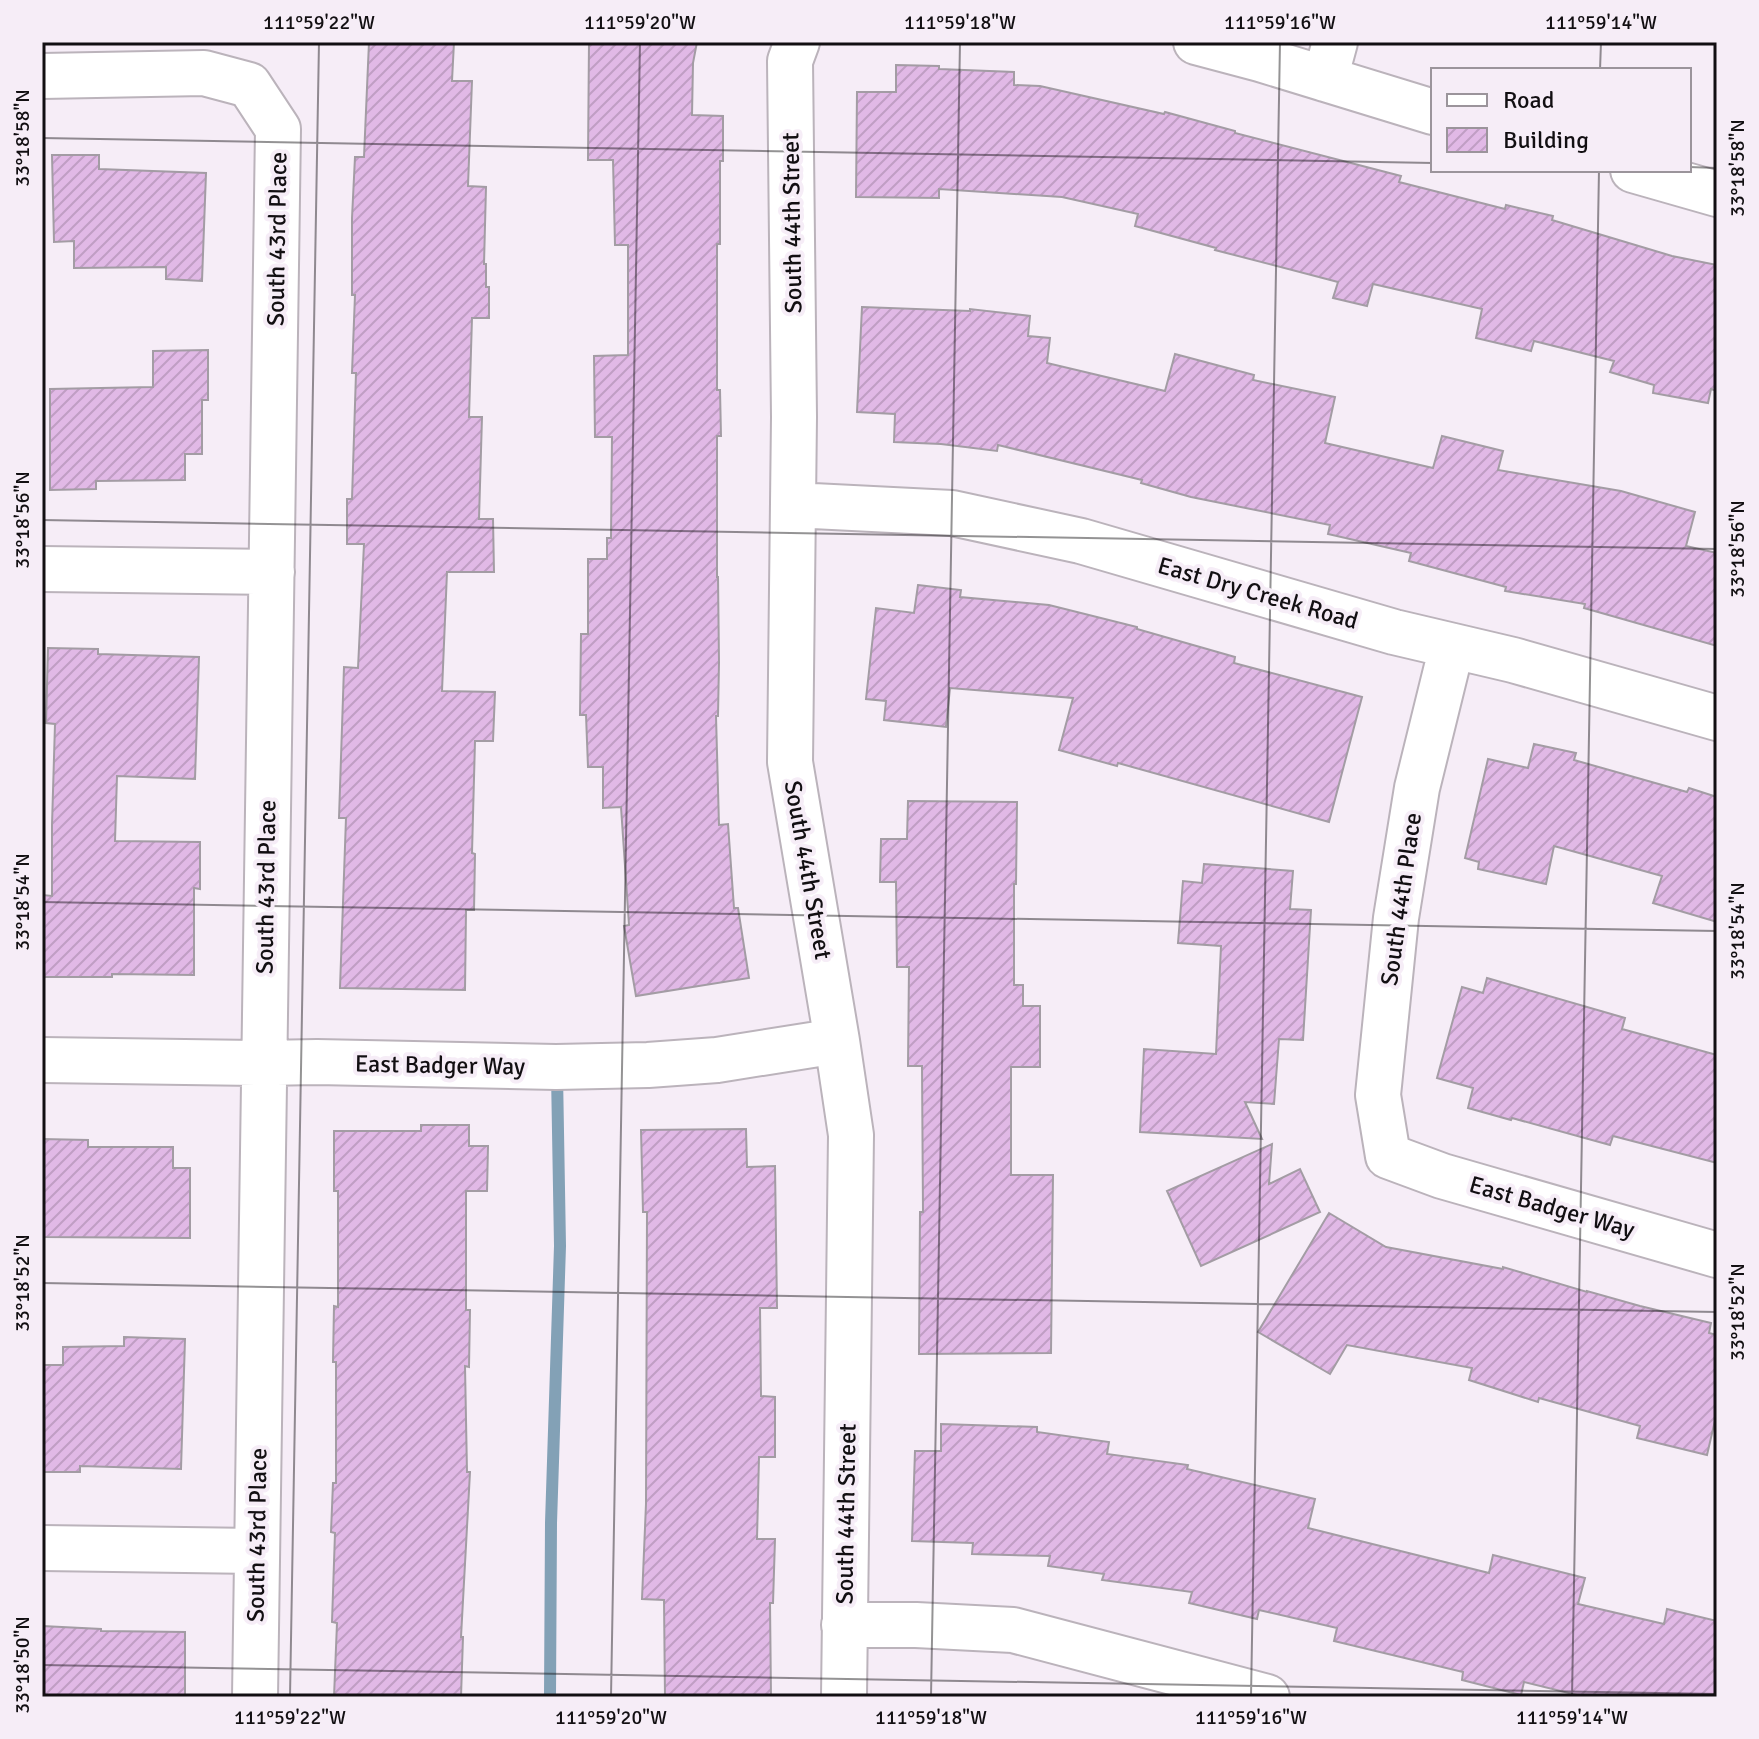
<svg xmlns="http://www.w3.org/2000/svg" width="1759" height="1739" font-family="Signika,sans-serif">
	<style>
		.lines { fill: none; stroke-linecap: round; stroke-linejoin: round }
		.stream { stroke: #83a1b6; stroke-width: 12 }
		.building { fill: url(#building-hatch); stroke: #a39ca4; stroke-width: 2 }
		.minor-casing { stroke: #bbb3bb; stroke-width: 48 }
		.minor { stroke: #fff; stroke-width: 44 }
		.ticks { fill: none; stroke: #120f12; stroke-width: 2; stroke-opacity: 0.45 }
		.labels { text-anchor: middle; stroke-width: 8; stroke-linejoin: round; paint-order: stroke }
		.street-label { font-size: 24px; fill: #120f12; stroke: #f6edf7 }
		.neatline { fill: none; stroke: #120f12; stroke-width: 3 }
		.ticks-label { font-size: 20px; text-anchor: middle; fill: #120f12 }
	</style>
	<defs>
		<pattern id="building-hatch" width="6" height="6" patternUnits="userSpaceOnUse" patternTransform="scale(2)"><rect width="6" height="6" fill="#e1b9e6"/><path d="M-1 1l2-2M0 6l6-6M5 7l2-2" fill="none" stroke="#c09ec4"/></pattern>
	</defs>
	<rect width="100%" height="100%" fill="#f6edf7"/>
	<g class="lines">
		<path class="stream" d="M 550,1697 L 551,1523 L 560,1246 L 557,1074"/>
	</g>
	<path class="building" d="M 369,42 L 454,42 L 452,81 L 472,81 L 468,186 L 486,187 L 484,264 L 486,264 L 486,287 L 489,287 L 489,318 L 472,318 L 469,417 L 482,417 L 479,519 L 493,519 L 494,572 L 447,572 L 442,691 L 495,692 L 493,741 L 475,741 L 472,853 L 475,854 L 474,910 L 466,910 L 465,990 L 340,988 L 346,818 L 339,818 L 344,667 L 358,668 L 364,544 L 347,544 L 347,499 L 352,499 L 356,373 L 352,373 L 355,295 L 352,295 L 352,218 L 355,157 L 364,157 Z
		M 589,42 L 697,42 L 693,63 L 692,115 L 723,116 L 723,161 L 720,161 L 720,244 L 717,244 L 717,390 L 720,390 L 721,436 L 717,436 L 717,577 L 718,577 L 719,662 L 718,716 L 716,716 L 719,825 L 728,824 L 734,908 L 738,908 L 749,978 L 636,996 L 624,926 L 629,925 L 621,807 L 603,808 L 603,767 L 588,767 L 586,715 L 580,715 L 581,634 L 588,634 L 588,559 L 607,559 L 607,538 L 611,538 L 612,437 L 595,437 L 594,356 L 628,355 L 628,245 L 615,245 L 613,160 L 588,160 Z
		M 896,65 L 939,66 L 939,69 L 1014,72 L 1014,85 L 1040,86 L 1164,114 L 1165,112 L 1235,131 L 1235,133 L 1401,176 L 1399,182 L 1505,209 L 1506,205 L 1553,216 L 1552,220 L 1672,256 L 1717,265 L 1717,391 L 1711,389 L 1708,403 L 1653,393 L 1654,385 L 1610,372 L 1614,361 L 1534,341 L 1531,351 L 1476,338 L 1482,309 L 1373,284 L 1367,306 L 1333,298 L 1338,282 L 1215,250 L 1216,248 L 1135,226 L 1138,214 L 1062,197 L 939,189 L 939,198 L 856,197 L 857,92 L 896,92 Z
		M 52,155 L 99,155 L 99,169 L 206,173 L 202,281 L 166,279 L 166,267 L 74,268 L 74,241 L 54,242 Z
		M 862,307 L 970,311 L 970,309 L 1030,316 L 1028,336 L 1050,338 L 1047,363 L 1165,391 L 1175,354 L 1254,375 L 1253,380 L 1335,397 L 1325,443 L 1433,468 L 1442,436 L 1503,451 L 1498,470 L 1621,491 L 1695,512 L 1686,546 L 1717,553 L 1717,646 L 1584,608 L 1585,604 L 1505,591 L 1506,587 L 1409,561 L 1411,553 L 1328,534 L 1330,525 L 1191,497 L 1141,483 L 1142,480 L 998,445 L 997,451 L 941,444 L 894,442 L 895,414 L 857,412 Z
		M 208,350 L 208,400 L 202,400 L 202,454 L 185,454 L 185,480 L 96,481 L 96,489 L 50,490 L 50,389 L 153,387 L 153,351 Z
		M 918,585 L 961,590 L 960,597 L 1049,605 L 1137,627 L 1137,629 L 1235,657 L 1234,663 L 1362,697 L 1329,822 L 1118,763 L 1117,766 L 1059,750 L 1073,698 L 950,688 L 946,727 L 884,720 L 886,701 L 866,699 L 876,608 L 914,613 Z
		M 48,648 L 98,649 L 98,654 L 199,657 L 195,779 L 117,776 L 115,841 L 200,842 L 200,889 L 194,888 L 194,975 L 112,974 L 112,977 L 43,977 L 43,895 L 52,896 L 52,825 L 55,724 L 46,723 Z
		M 1534,744 L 1576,753 L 1574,760 L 1687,792 L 1689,788 L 1717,797 L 1717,922 L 1653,903 L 1662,876 L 1554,846 L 1546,884 L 1478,869 L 1479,862 L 1465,858 L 1488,759 L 1528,768 Z
		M 908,801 L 1017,802 L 1016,884 L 1014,884 L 1014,985 L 1023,985 L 1023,1006 L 1040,1006 L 1040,1067 L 1011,1067 L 1011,1175 L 1053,1175 L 1051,1353 L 919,1354 L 920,1212 L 923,1212 L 922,1066 L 908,1066 L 909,967 L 897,967 L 896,882 L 880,882 L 881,839 L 907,839 Z
		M 1204,864 L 1293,871 L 1290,909 L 1311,910 L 1303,1040 L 1279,1039 L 1274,1104 L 1245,1102 L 1262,1139 L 1140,1132 L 1144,1049 L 1216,1054 L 1221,946 L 1178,943 L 1183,881 L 1202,883 Z
		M 1487,978 L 1625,1018 L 1622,1029 L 1717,1055 L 1717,1163 L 1613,1136 L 1610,1145 L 1512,1118 L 1511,1120 L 1468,1108 L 1473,1088 L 1437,1078 L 1462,987 L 1483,993 Z
		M 421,1125 L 469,1125 L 469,1146 L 488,1146 L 487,1191 L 466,1191 L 466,1310 L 470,1310 L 469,1367 L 465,1366 L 467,1472 L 470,1472 L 461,1637 L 463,1637 L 461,1697 L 334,1697 L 337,1623 L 332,1622 L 335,1533 L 331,1532 L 333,1483 L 336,1483 L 336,1362 L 333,1362 L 334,1306 L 338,1307 L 338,1191 L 334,1191 L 334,1131 L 421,1131 Z
		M 746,1129 L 747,1167 L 775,1166 L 777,1308 L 760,1308 L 761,1396 L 775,1397 L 775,1457 L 759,1457 L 757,1539 L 775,1539 L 773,1603 L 770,1603 L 771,1697 L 665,1697 L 664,1600 L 642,1599 L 646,1504 L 647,1212 L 643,1212 L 641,1130 Z
		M 42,1139 L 88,1140 L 88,1147 L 173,1147 L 173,1168 L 190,1168 L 190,1238 L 42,1237 Z
		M 1272,1144 L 1269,1184 L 1300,1169 L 1320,1212 L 1201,1266 L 1167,1191 Z
		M 1329,1213 L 1386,1247 L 1503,1269 L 1503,1267 L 1587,1292 L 1587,1291 L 1640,1306 L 1711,1323 L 1709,1333 L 1717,1335 L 1717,1412 L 1707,1455 L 1637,1438 L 1640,1426 L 1539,1398 L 1538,1402 L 1469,1380 L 1472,1368 L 1347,1345 L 1330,1374 L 1258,1332 Z
		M 124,1337 L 185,1339 L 181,1469 L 80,1466 L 80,1472 L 42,1472 L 42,1365 L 63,1365 L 63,1347 L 124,1346 Z
		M 941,1424 L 1037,1427 L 1037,1432 L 1109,1442 L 1107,1454 L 1188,1465 L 1187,1469 L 1315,1499 L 1308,1528 L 1489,1573 L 1493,1555 L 1585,1578 L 1578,1604 L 1664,1624 L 1667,1609 L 1717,1621 L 1717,1697 L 1585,1697 L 1524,1682 L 1521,1695 L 1462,1680 L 1463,1672 L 1334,1641 L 1337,1628 L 1259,1610 L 1257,1619 L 1189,1603 L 1192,1592 L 1102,1580 L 1104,1574 L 1048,1566 L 1050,1556 L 972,1554 L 973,1543 L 912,1541 L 915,1451 L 941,1451 Z
		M 42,1626 L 101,1629 L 101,1631 L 185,1632 L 185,1697 L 42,1697 Z"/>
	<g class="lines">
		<defs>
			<path id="minor" d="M 797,42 L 790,61 L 794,417 L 790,762 L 837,1041 L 851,1135 L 844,1697
				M 1196,42 L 1260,59 L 1433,112
				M 42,76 L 204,73 L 249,85 L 278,129 L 255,1697
				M 1325,79 L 1335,42
				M 1633,170 L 1717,194
				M 793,505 L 952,513 L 1081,541 L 1394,632 L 1513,660 L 1717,718
				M 42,569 L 272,572
				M 1452,646 L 1417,788 L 1396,918 L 1378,1095 L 1388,1156 L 1442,1176 L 1717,1255
				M 42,1060 L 263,1063 L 317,1062 L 556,1067 L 648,1065 L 717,1060 L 837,1041
				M 42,1548 L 257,1551
				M 844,1625 L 916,1625 L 1013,1630 L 1267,1697"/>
		</defs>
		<use href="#minor" class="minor-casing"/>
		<use href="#minor" class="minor"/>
	</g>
	<path class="ticks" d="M 1600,70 L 1601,42M 42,138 L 1433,163M 1689,167 L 1717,168M 42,520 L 1717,549M 42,902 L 1717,931M 42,1283 L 1717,1312M 42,1665 L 1717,1694M 290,1697 L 319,42M 611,1697 L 640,42M 931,1697 L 960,42M 1251,1697 L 1280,42M 1572,1697 L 1599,170"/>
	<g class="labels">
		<g class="street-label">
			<text transform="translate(792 223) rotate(-91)" y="8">South 44th Street</text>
			<text transform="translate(277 239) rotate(-89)" y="8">South 43rd Place</text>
			<text transform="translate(1258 593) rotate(16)" y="8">East Dry Creek Road</text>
			<text transform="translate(808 870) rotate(80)" y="8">South 44th Street</text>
			<text transform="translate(266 887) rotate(-89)" y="8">South 43rd Place</text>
			<text transform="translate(1401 899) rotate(-82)" y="8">South 44th Place</text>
			<text transform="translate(440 1065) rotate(1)" y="8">East Badger Way</text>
			<text transform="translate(1552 1207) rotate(16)" y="8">East Badger Way</text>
			<text transform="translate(846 1514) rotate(-89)" y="8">South 44th Street</text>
			<text transform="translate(257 1535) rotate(-89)" y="8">South 43rd Place</text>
		</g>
	</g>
	<rect width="1759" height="1739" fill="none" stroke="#f6edf7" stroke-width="88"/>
	<rect x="1431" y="68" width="260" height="104" fill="#f6edf7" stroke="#9b949b" stroke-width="2"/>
	<rect x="1447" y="94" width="40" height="12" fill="#ffffff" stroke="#9b949b" stroke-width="2"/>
	<text x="1503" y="108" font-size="24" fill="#120f12">Road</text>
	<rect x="1447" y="128" width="40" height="24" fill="url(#building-hatch)" stroke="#9b949b" stroke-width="2"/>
	<text x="1503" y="148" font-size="24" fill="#120f12">Building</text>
	<rect x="44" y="44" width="1671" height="1651" class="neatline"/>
	<g class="ticks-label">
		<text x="319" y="29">111°59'22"W</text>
		<text x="640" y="29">111°59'20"W</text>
		<text x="960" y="29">111°59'18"W</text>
		<text x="1280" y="29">111°59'16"W</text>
		<text x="1601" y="29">111°59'14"W</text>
		<text transform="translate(22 138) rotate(-90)" y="7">33°18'58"N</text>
		<text transform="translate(1737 168) rotate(-90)" y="7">33°18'58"N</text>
		<text transform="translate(22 520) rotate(-90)" y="7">33°18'56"N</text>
		<text transform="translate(1737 549) rotate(-90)" y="7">33°18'56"N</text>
		<text transform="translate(22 902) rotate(-90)" y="7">33°18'54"N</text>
		<text transform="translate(1737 931) rotate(-90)" y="7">33°18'54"N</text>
		<text transform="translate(22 1283) rotate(-90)" y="7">33°18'52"N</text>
		<text transform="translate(1737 1312) rotate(-90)" y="7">33°18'52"N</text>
		<text transform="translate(22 1665) rotate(-90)" y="7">33°18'50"N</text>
		<text x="290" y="1724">111°59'22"W</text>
		<text x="611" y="1724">111°59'20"W</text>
		<text x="931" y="1724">111°59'18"W</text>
		<text x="1251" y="1724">111°59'16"W</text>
		<text x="1572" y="1724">111°59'14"W</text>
	</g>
</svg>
